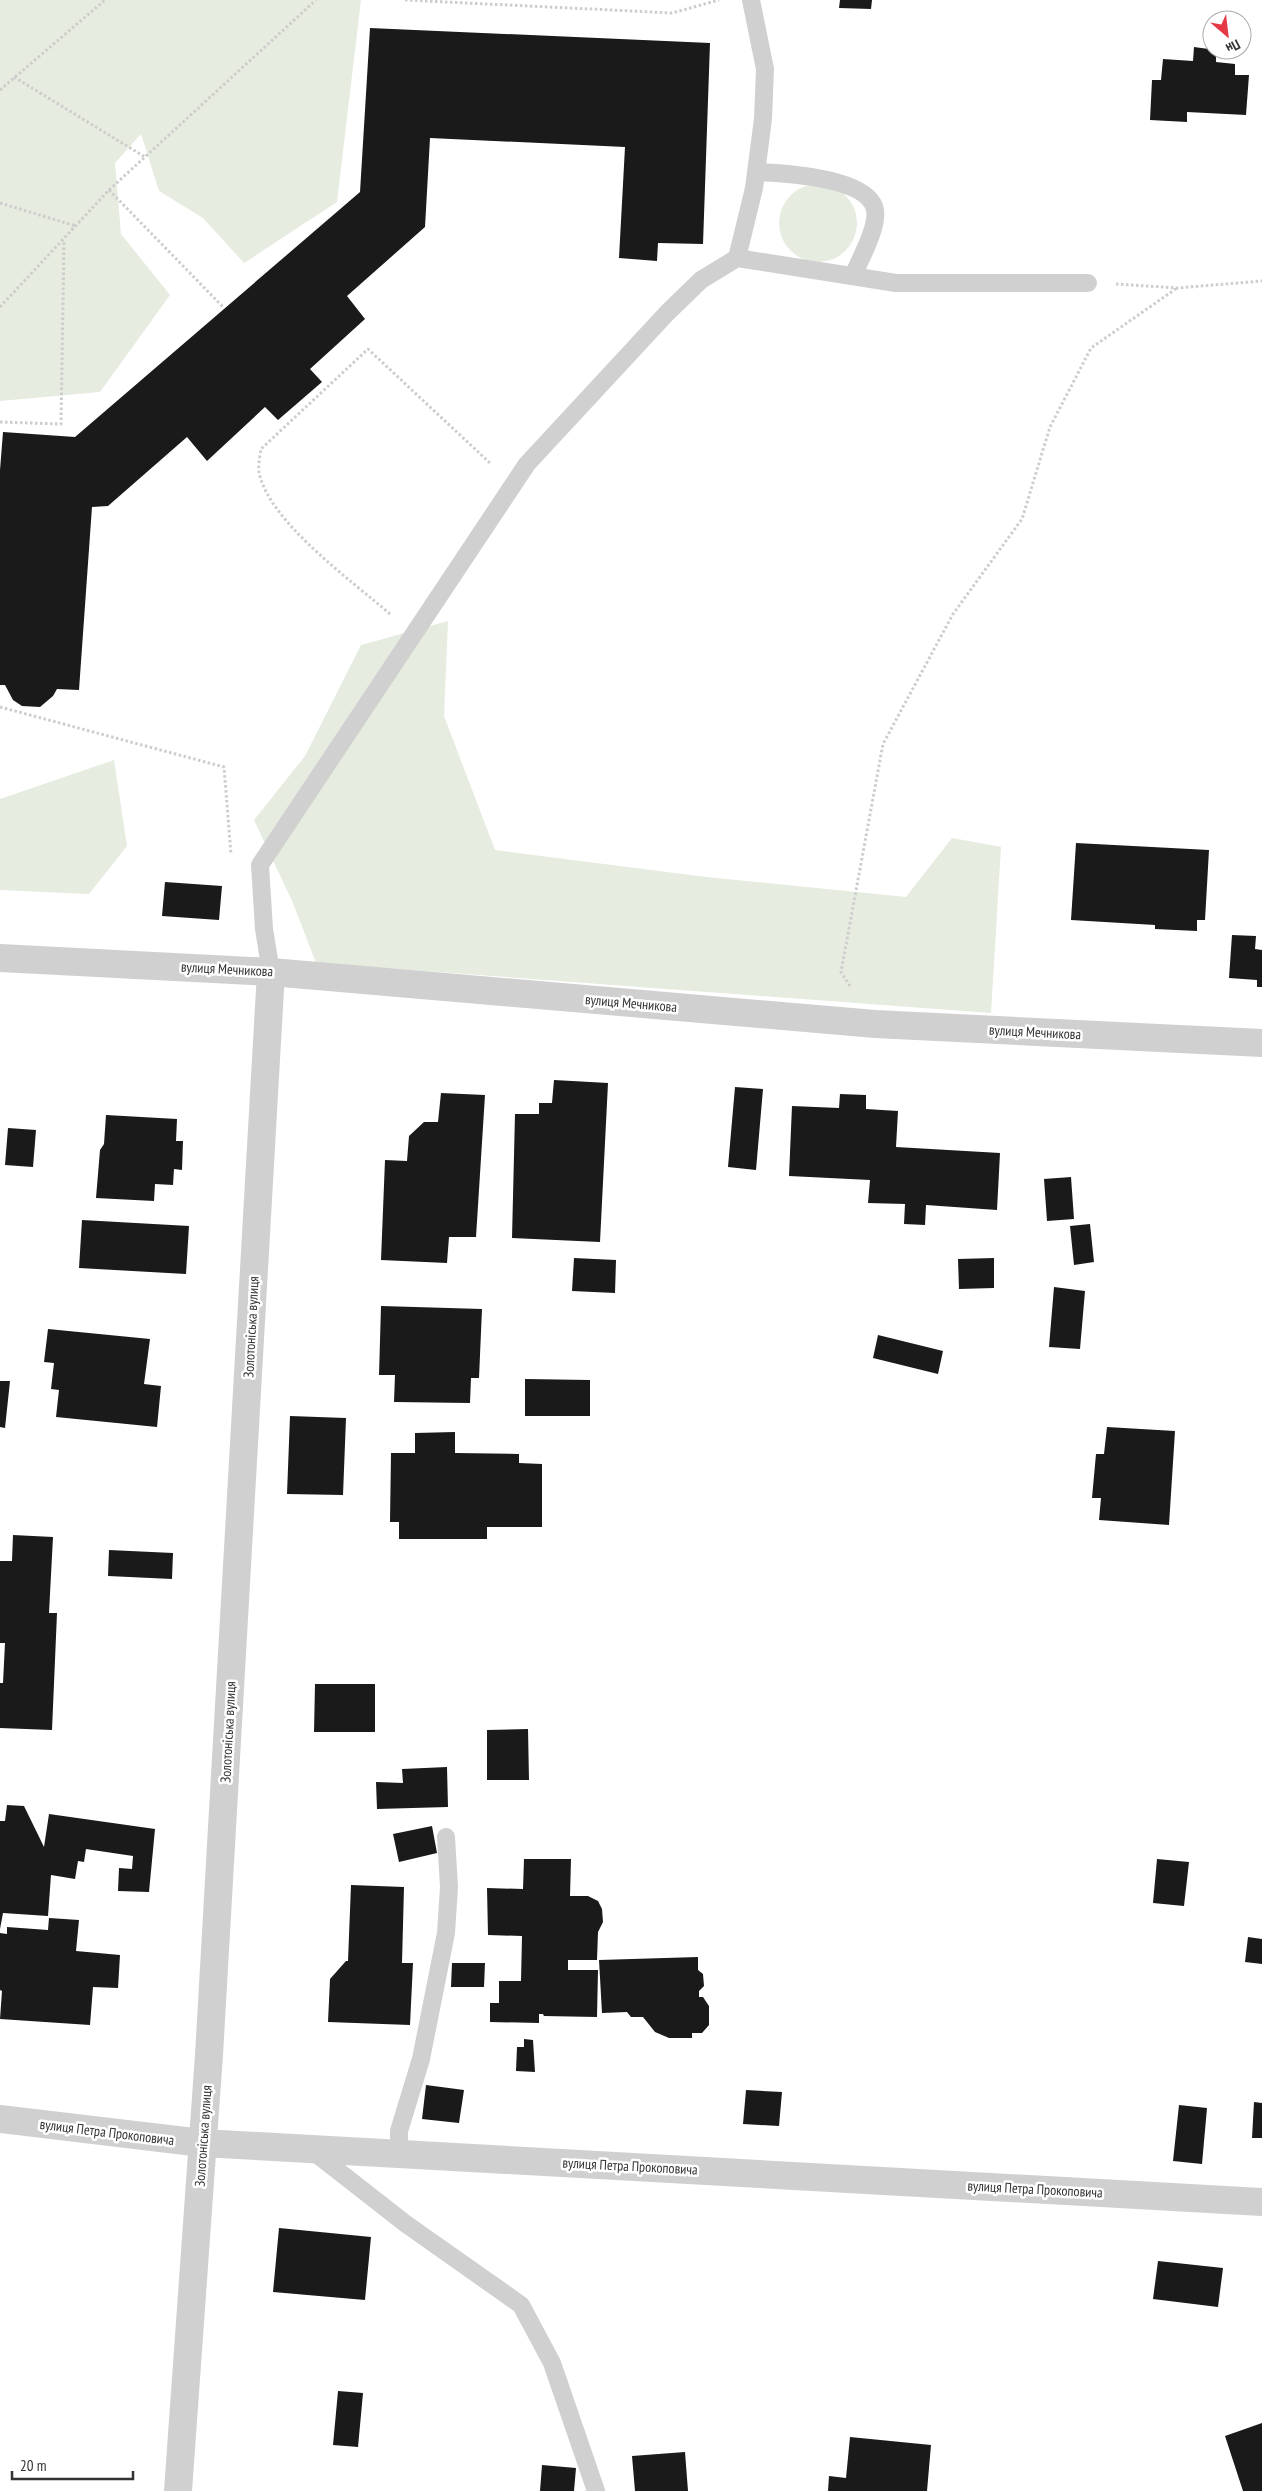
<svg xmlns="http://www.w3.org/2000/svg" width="1262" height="2491" font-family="'PT Sans Narrow',sans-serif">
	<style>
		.green { fill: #e6ecdf }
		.building { fill: #1a1a1a }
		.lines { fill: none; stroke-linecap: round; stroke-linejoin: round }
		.path { stroke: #cdcdcd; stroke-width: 3; stroke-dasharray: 2.5 2.5; stroke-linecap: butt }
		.service { stroke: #d0d0d0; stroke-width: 18 }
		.minor { stroke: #d0d0d0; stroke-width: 28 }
		.labels { text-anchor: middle; stroke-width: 5; stroke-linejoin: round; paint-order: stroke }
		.street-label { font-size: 14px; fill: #333; stroke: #fff }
	</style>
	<rect width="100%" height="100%" fill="#fff"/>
	<path class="green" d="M 0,0 L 361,0 L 337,202 L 244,263 L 203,218 L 159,191 L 141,134 L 115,163 L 121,234 L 170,295 L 100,392 L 0,401 Z
		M779 223a39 39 0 1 1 78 0a39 39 0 1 1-78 0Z
		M 448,621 L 444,716 L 495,850 L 706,877 L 906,897 L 952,838 L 1001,847 L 991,1013 L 316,963 L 293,903 L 254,820 L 305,756 L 361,645 Z
		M 114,760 L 127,846 L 89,894 L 0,890 L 0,799 Z"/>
	<path class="building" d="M 840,0 L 872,0 L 871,9 L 839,8 Z
		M 370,28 L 710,43 L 703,244 L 658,243 L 657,261 L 619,258 L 625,147 L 430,138 L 425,227 L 347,296 L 365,319 L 310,369 L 322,382 L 278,420 L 265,407 L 207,461 L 187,437 L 108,506 L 92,507 L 79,690 L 57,689 L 53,696 L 40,707 L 22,706 L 13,700 L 5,685 L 0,685 L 0,470 L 3,432 L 75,437 L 360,192 Z
		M 1194,47 L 1216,50 L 1216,62 L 1235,64 L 1235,75 L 1249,75 L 1246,115 L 1187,112 L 1187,122 L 1150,120 L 1152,80 L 1161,80 L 1163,59 L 1193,61 Z
		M 1076,843 L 1209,850 L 1205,920 L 1197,920 L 1197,931 L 1155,929 L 1155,925 L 1071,920 Z
		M 165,882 L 222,886 L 219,920 L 162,916 Z
		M 1232,935 L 1256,936 L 1255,949 L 1262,950 L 1262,987 L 1257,987 L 1257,980 L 1229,978 Z
		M 554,1080 L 608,1083 L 600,1242 L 512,1238 L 515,1114 L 539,1114 L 539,1103 L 552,1103 Z
		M 735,1087 L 763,1089 L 756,1170 L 728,1167 Z
		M 441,1093 L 485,1095 L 476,1237 L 449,1237 L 447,1263 L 381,1260 L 385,1160 L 407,1161 L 409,1136 L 424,1122 L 438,1122 Z
		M 840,1094 L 866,1095 L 866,1109 L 898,1111 L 896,1147 L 1000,1153 L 997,1210 L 926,1205 L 925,1225 L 904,1224 L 905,1204 L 868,1203 L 870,1180 L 789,1176 L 792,1106 L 839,1108 Z
		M 106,1115 L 177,1119 L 176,1141 L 183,1141 L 182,1170 L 174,1169 L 173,1185 L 155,1184 L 154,1201 L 96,1198 L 100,1150 L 104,1144 Z
		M 8,1128 L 36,1130 L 33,1167 L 5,1165 Z
		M 1071,1177 L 1074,1219 L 1047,1221 L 1044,1179 Z
		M 82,1220 L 189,1226 L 186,1274 L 79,1268 Z
		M 1090,1224 L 1094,1262 L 1074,1265 L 1070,1226 Z
		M 574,1258 L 616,1260 L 615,1293 L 572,1291 Z
		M 994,1258 L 994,1288 L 959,1289 L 958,1259 Z
		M 1054,1287 L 1085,1291 L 1080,1349 L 1049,1347 Z
		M 381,1306 L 482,1309 L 479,1378 L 471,1378 L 470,1403 L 394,1402 L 395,1375 L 379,1375 Z
		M 48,1329 L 150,1339 L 144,1384 L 161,1386 L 157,1427 L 56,1417 L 59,1390 L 51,1389 L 54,1363 L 44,1362 Z
		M 878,1335 L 943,1351 L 938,1374 L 873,1358 Z
		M 525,1379 L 590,1380 L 590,1416 L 525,1416 Z
		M 0,1381 L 10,1381 L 5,1428 L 0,1427 Z
		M 290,1416 L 346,1418 L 343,1495 L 287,1494 Z
		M 1107,1427 L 1175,1431 L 1169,1525 L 1099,1520 L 1101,1498 L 1092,1498 L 1096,1454 L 1104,1454 Z
		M 455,1432 L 455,1453 L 519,1454 L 519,1463 L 542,1464 L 542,1527 L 487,1527 L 487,1539 L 399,1539 L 399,1522 L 390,1522 L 391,1453 L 415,1453 L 415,1433 Z
		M 13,1535 L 53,1537 L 49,1613 L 57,1613 L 52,1730 L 0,1728 L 0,1683 L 3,1683 L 5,1643 L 0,1643 L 0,1561 L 12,1561 Z
		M 109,1550 L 173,1553 L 172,1579 L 108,1576 Z
		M 315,1684 L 375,1684 L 375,1732 L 314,1732 Z
		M 528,1729 L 529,1780 L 487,1780 L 487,1730 Z
		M 447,1767 L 448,1807 L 377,1809 L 376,1782 L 403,1783 L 402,1769 Z
		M 7,1805 L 24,1806 L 44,1847 L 49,1814 L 155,1829 L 149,1892 L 118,1891 L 119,1868 L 132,1869 L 133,1856 L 86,1849 L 84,1862 L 78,1861 L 75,1879 L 51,1875 L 48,1916 L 3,1913 L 0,1929 L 0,1821 L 5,1821 Z
		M 432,1826 L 437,1853 L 399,1862 L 393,1834 Z
		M 524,1859 L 571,1859 L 570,1896 L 588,1896 L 598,1901 L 602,1909 L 603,1922 L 598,1932 L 597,1960 L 568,1960 L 568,1970 L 598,1970 L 597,2017 L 544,2016 L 543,2014 L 539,2014 L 539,2023 L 490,2022 L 490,2003 L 499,2003 L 499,1981 L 521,1981 L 522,1936 L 488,1935 L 487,1888 L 523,1889 Z
		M 1157,1859 L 1189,1862 L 1184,1906 L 1153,1903 Z
		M 351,1885 L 404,1887 L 402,1963 L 413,1963 L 410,2025 L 328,2022 L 330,1979 L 346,1961 L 348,1961 Z
		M 49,1918 L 79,1920 L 76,1951 L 120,1955 L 118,1988 L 93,1987 L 90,2025 L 0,2019 L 2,1991 L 0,1990 L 0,1933 L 7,1934 L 7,1927 L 48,1930 Z
		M 1248,1937 L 1262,1939 L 1262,1964 L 1245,1962 Z
		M 698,1957 L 698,1970 L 703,1974 L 704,1986 L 699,1991 L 699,1997 L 703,1997 L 709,2006 L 709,2025 L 702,2033 L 692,2033 L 692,2038 L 669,2038 L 655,2032 L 643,2017 L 631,2017 L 627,2012 L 602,2013 L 599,1960 Z
		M 452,1963 L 485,1963 L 484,1987 L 451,1987 Z
		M 524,2039 L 533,2040 L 535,2072 L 516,2071 L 517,2047 L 524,2047 Z
		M 426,2085 L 464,2090 L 459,2123 L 422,2119 Z
		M 746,2090 L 782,2092 L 779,2126 L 743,2124 Z
		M 1254,2102 L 1262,2103 L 1262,2138 L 1252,2138 Z
		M 1179,2105 L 1207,2108 L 1202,2164 L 1173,2161 Z
		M 279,2228 L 371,2237 L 365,2300 L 273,2292 Z
		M 1158,2261 L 1223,2268 L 1218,2307 L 1153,2299 Z
		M 338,2391 L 363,2393 L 358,2447 L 333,2445 Z
		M 1262,2423 L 1262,2491 L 1243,2491 L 1225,2436 Z
		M 850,2437 L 931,2445 L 927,2491 L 828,2491 L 829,2476 L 846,2478 Z
		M 685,2452 L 688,2491 L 635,2491 L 632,2456 Z
		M 542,2465 L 576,2468 L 574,2491 L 540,2491 Z"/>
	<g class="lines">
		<path class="path" d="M 405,0 L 672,13 L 719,0
			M 14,77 L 145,157
			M 0,90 L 105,0
			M 109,190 L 224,308
			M 0,203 L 76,226
			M 1116,284 L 1177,288 L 1262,281
			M 0,307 L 109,190 L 316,0
			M 0,422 L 61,424 L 64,240
			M 390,614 C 352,581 268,521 259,472 C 258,465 260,456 261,449 L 368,349 L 491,464
			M 0,707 L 224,767 L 231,854
			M 850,986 L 841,972 L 883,744 L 953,614 L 1022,519 L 1050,427 L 1091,348 L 1177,288"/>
		<path class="service" d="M 751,0 L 765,69 L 763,119 L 754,188 L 737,258 L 896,283 L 1088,283
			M 756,172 C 783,173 869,177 875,210 C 878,228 860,259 853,276
			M 271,972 L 264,929 L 260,865 L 527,464 L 667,313 L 701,280 L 737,258
			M 310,2149 L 406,2224 L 521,2305 L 552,2363 L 596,2491
			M 399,2153 L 399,2131 L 421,2059 L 446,1933 L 449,1887 L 446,1837"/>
		<path class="minor" d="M 0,958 L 271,972 L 875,1024 L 1262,1043
			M 0,2119 L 202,2143 L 1262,2202
			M 178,2491 L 209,2055 L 271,972"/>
	</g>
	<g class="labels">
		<g class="street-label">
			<text transform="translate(227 969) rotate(3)" y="5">вулиця Мечникова</text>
			<text transform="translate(631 1003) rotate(5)" y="5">вулиця Мечникова</text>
			<text transform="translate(1035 1032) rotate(3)" y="5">вулиця Мечникова</text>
			<text transform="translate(251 1327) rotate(-87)" y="5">Золотоніська вулиця</text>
			<text transform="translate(228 1732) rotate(-87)" y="5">Золотоніська вулиця</text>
			<text transform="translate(107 2132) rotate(7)" y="5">вулиця Петра Прокоповича</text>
			<text transform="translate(203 2136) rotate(-86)" y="5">Золотоніська вулиця</text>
			<text transform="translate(630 2166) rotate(3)" y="5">вулиця Петра Прокоповича</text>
			<text transform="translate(1035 2189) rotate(3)" y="5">вулиця Петра Прокоповича</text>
		</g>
	</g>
	<g transform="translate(1227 35) rotate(152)"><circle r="24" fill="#ffffff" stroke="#adadad"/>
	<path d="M0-4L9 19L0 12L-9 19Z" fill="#e63946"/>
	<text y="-8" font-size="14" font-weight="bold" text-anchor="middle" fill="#333333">Пн</text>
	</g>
	<path d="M12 2471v8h121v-8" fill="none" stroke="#333333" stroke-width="2.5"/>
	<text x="20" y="2471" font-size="15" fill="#333333" stroke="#ffffff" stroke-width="4" paint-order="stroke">20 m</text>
</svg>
